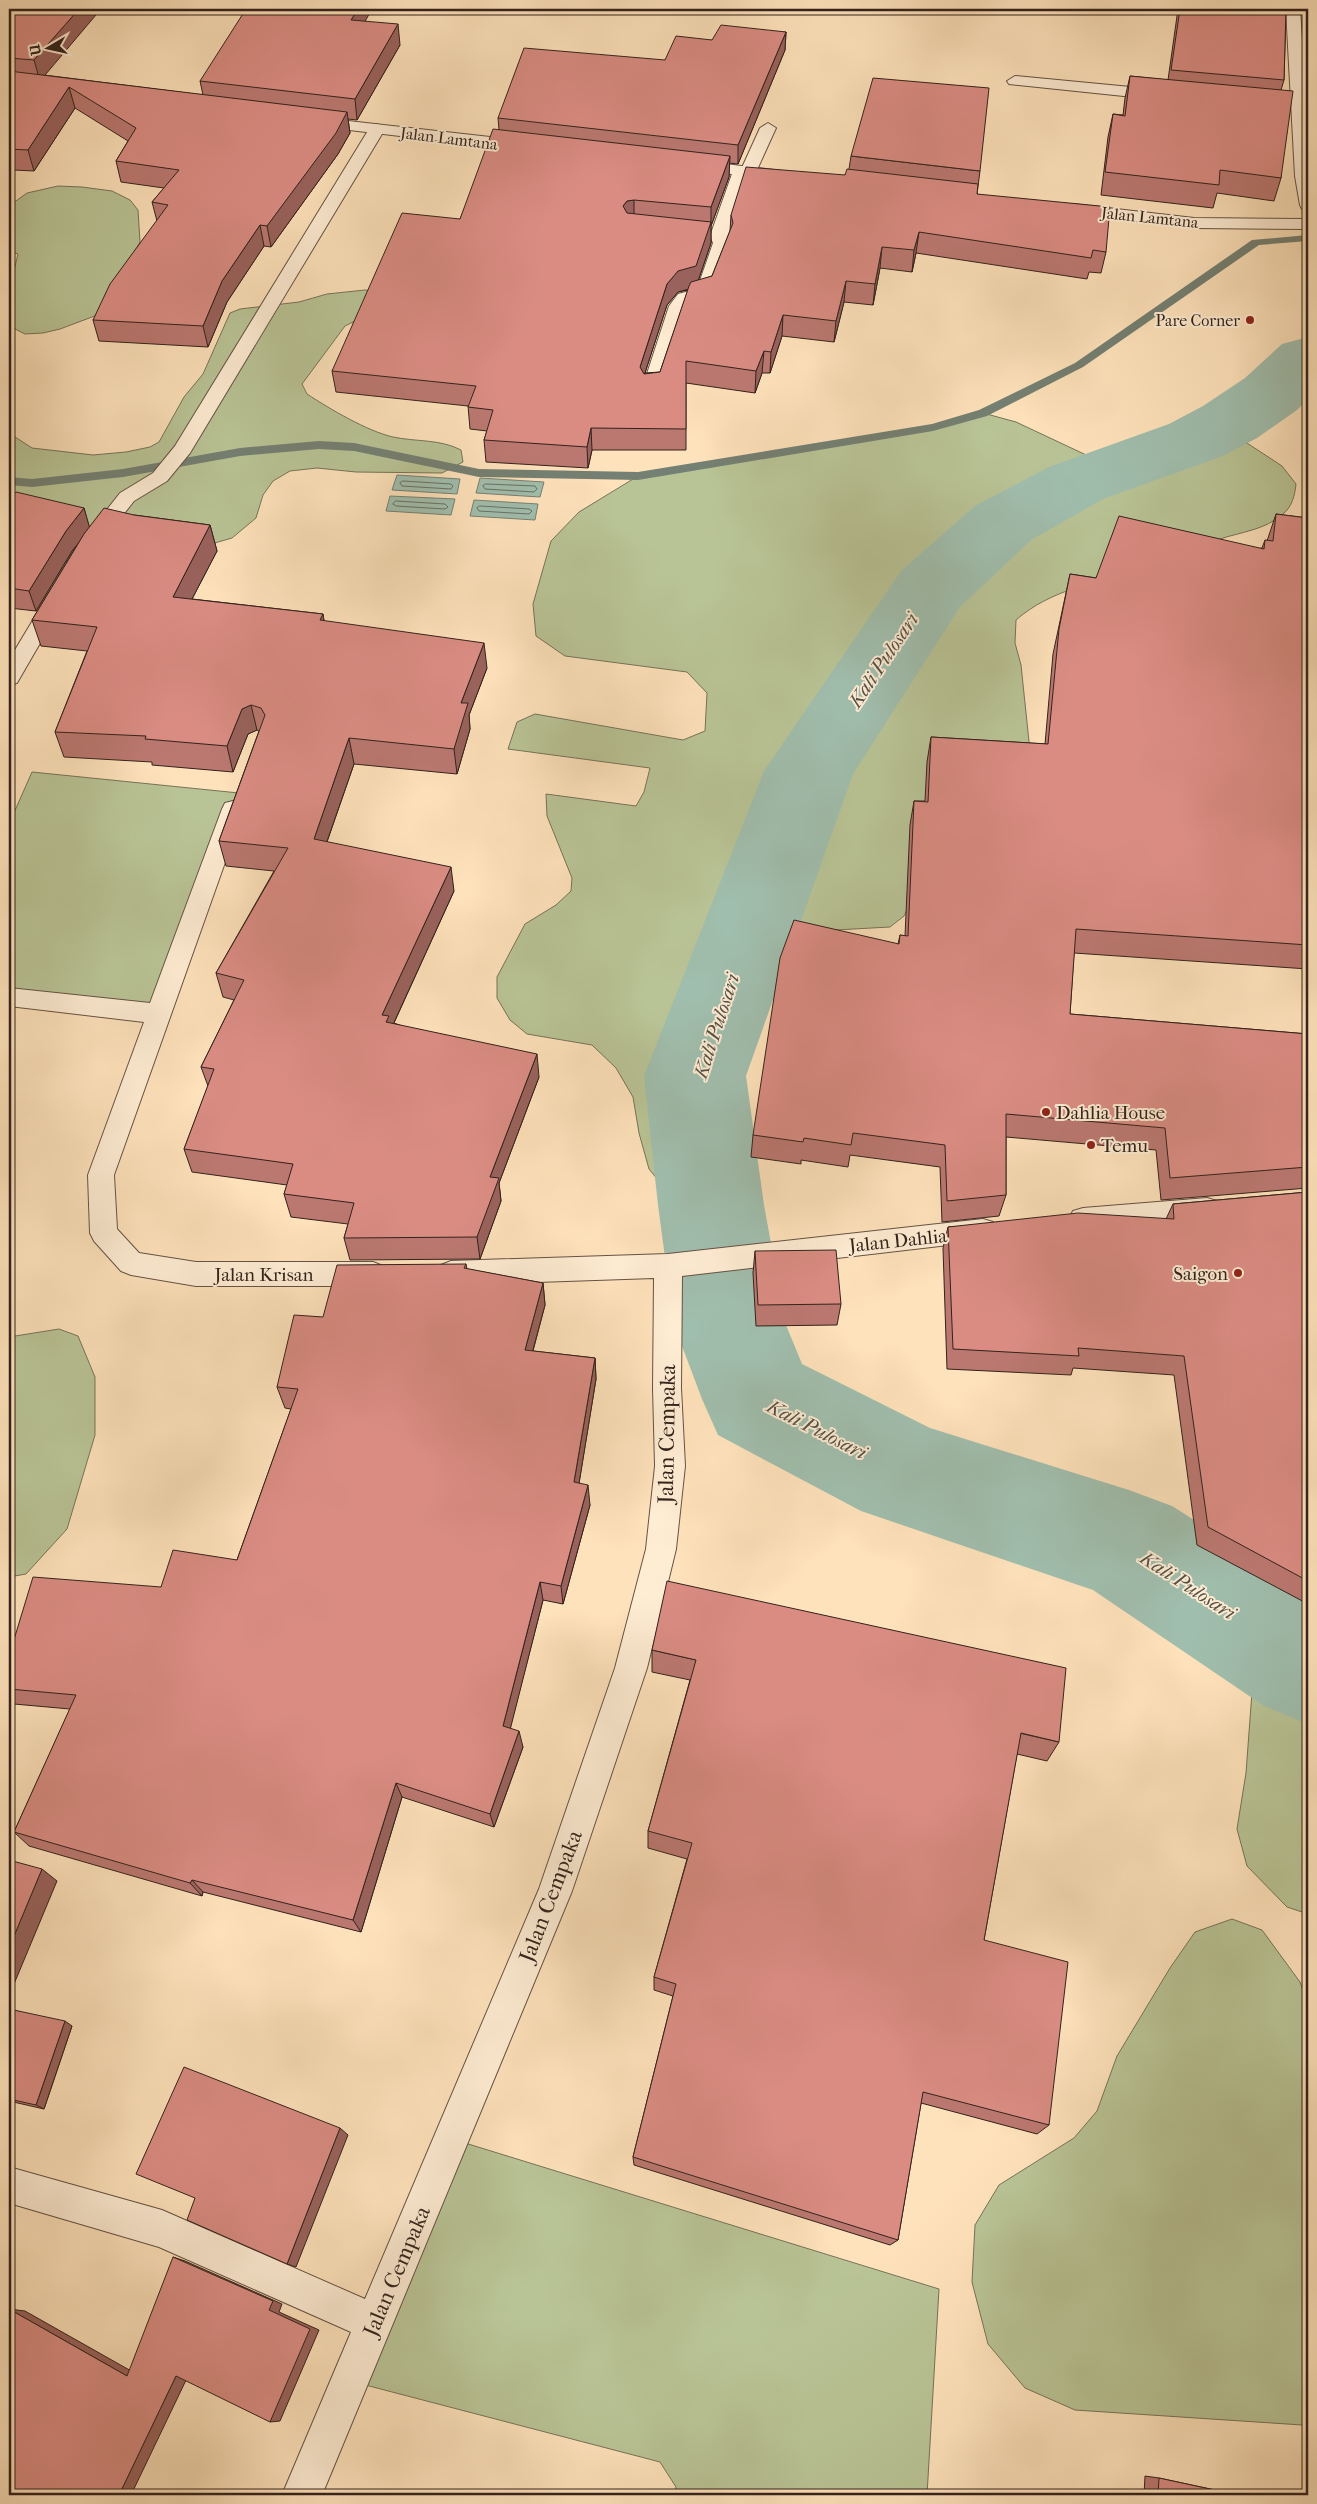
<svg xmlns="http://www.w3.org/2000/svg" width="1317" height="2504" font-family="'IM FELL French Canon',serif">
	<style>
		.green { fill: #b9c496; stroke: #767359 }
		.water { fill: #a0bead; stroke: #748073 }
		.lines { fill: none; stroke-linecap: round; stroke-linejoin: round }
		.shore { stroke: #697064; stroke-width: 1 }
		.stream { fill: #748073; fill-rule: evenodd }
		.river { fill: #a0bead; fill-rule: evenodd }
		.service-casing { stroke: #655244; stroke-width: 2 }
		.minor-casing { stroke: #655244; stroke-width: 2 }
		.tertiary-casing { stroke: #655244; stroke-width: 2 }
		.service { fill: #feecd3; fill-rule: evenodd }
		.minor { fill: #feecd3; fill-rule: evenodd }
		.tertiary { fill: #feecd3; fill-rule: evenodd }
		.wall { fill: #bb7871; stroke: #32221c; fill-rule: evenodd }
		.shaded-wall { fill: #99625c; stroke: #32221c }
		.building { fill: #da8c83; stroke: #32221c }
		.poi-dot { fill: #8f2418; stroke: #feecd3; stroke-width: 2 }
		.labels { text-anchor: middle; stroke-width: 4; stroke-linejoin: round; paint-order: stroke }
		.far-street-label { font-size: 16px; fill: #32221c; stroke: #feecd3 }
		.far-poi-label { font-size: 16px; fill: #32221c; stroke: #feecd3; text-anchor: end }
		.poi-label { font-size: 19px; fill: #32221c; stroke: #feecd3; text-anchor: start }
		.street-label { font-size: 19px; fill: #32221c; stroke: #feecd3 }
		.water-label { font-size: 20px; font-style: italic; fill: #535148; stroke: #feecd3 }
		.near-street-label { font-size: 22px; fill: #32221c; stroke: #feecd3 }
	</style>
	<rect width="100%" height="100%" fill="#fee2bb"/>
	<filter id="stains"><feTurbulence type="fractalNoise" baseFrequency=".004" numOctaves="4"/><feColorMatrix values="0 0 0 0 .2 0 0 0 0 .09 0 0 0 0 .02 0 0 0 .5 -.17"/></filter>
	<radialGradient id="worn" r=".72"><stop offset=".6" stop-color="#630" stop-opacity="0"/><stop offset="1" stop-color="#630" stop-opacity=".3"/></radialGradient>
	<path class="green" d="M 58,186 L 82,187 L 112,191 L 130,200 L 138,210 L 140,242 L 100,314 L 60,329 L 43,333 L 25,334 L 15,329 C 7,306 12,277 18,254 L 9,251 L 9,206 L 27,193 Z
		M 365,290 L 408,295 L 345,326 L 302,384 L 307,394 C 330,409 367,431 393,437 C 417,442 440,439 461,450 L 463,462 L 442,473 L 356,472 L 317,468 L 290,471 L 273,481 L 263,495 L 256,518 L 232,538 L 176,554 L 94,564 L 9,557 L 9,433 L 32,448 L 93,455 L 126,452 L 150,447 L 159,442 L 184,397 L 203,374 L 230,313 L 240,309 L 299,302 L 327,294 Z
		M 983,413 L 1016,422 L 1116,469 L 1196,440 L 1221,426 L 1282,466 L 1296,484 C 1295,495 1292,507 1283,514 C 1265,530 1241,532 1220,539 C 1192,548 1165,560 1137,569 C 1095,583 1050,590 1016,620 L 1015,643 L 1021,665 L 1030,751 L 912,899 L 904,916 L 890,927 L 817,931 L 793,935 L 771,948 L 749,986 L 743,1043 L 730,1082 L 729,1130 L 724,1151 L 683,1184 L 658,1180 L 649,1169 L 639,1133 L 633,1097 L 616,1068 L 592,1045 L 527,1034 L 510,1020 L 497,998 L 497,977 L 525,924 L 556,905 L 571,891 L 572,878 L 547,816 L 546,794 L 636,806 L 644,792 L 650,768 L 508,749 L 517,722 L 535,714 L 683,740 L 705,731 L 707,693 L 687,672 L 565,656 L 536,636 L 533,604 L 551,541 L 579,512 L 638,476 L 933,427 Z
		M 32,772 L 239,793 L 159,1014 L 9,997 L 9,824 Z
		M 59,1329 L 78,1336 L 95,1377 L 95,1435 L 67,1529 L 26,1574 L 9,1577 L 9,1337 Z
		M 1303,1659 L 1308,1663 L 1308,1914 L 1287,1907 L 1247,1866 L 1237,1829 L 1246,1773 L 1252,1692 L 1273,1663 Z
		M 1232,1919 L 1262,1930 L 1300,1982 L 1308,2004 L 1308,2428 L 1302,2425 L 1075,2410 L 1025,2388 L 988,2344 L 972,2282 L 975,2225 L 999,2185 L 1074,2138 L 1097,2111 L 1117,2056 L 1170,1968 L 1195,1932 Z
		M 452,2139 L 939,2289 L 927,2495 L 847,2495 L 831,2492 L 827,2495 L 675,2495 L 676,2487 L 660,2462 L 350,2381 Z"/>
	<path class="water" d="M 397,475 L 460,479 L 457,494 L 392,490 Z
		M 480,478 L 544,482 L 540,497 L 476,493 Z
		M 390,496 L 455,499 L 451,515 L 386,511 Z
		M 474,500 L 538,504 L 535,520 L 470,516 Z"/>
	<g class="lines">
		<path class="shore" d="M 403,481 L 451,484 L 453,486 L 451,489 L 402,486 L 400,483 Z
			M 486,484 L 535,486 L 537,489 L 534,492 L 485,489 L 483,486 Z
			M 396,501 L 445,504 L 448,507 L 445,509 L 396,506 L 393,504 Z
			M 480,506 L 529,509 L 532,511 L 529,514 L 479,511 L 477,508 Z"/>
		<path class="stream" d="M 1308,235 L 1308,241 L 1259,245 L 1083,367 L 987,416 L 933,431 L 638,480 L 479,477 L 354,451 L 319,449 L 240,456 L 123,477 L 32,487 L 9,485 L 9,477 L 32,479 L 123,469 L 240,448 L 319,441 L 354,443 L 479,469 L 638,472 L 932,424 L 979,410 L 1075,363 L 1252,240 Z"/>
		<path class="river" d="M 1308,337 L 1308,399 L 1297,410 L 1257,438 L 1223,456 L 1103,499 L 1031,540 L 960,607 L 853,774 L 746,1076 L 764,1205 L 786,1325 L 802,1364 L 930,1428 L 1129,1490 L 1172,1506 L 1308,1592 L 1308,1724 L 1264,1706 L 1093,1590 L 861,1511 L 718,1435 L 702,1399 L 674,1325 L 658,1205 L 644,1076 L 764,771 L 901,571 L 975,506 L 1049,467 L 1169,424 L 1203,406 L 1245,378 L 1282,344 Z"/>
		<defs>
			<path id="service" d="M 1015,76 L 1162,90 L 1170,95 L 1162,100 L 1009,84 L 1007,81 Z
				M 741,166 L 747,168 L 749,171 L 728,236 L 731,243 L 710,297 L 690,302 L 687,306 L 660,389 L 658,393 L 644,393 L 642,389 L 669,306 L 678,294 L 697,289 L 713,243 L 710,236 L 733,171 L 735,168 Z"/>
			<path id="minor" d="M 1286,9 L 1300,9 L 1308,130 L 1308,210 L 1302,209 L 1300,205 L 1295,176 Z
				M 768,123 L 776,128 L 756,172 L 754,175 L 742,175 L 740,172 L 760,128 Z
				M 377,124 L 385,129 L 190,453 L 167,481 L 134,501 L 100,544 L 93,546 L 86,544 L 83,540 L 120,493 L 153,473 L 175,446 L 369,129 Z
				M 55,593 L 62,595 L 65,600 L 17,683 L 9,685 L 9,660 L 48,595 Z
				M 233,801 L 241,803 L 244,809 L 114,1175 L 117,1229 L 139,1253 L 196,1262 L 373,1262 L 383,1266 L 387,1274 L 383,1282 L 373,1286 L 196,1286 L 131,1275 L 121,1271 L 94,1241 L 90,1233 L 88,1175 L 144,1022 L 9,1006 L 9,988 L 150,1003 L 222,809 L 225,803 Z
				M 1207,1198 L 1217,1201 L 1221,1209 L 1217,1217 L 1207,1220 L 1083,1230 L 1073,1227 L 1069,1219 L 1073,1211 L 1083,1208 Z
				M 983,1219 L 993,1222 L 997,1230 L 993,1238 L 983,1241 L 682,1276 L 681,1388 L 685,1466 L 676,1549 L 647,1668 L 572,1891 L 322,2495 L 282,2495 L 351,2332 L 159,2247 L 9,2203 L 9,2167 L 162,2210 L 365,2299 L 539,1889 L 615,1668 L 646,1549 L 655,1466 L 653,1388 L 654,1278 L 451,1285 L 441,1281 L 437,1273 L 441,1265 L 451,1261 L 668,1254 Z"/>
			<path id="tertiary" d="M 313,117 L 526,141 L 534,146 L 526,151 L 307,125 L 305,122 L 307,119 Z
				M 693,160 L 782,171 L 788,172 L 790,176 L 788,180 L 782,181 L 687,168 L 685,165 L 687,162 Z
				M 1073,204 L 1194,218 L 1308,219 L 1308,229 L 1194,228 L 1067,213 L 1065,209 L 1067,205 Z"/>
		</defs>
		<use href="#service" class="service-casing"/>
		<use href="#minor" class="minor-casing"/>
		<use href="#tertiary" class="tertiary-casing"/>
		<use href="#service" class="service"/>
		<use href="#minor" class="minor"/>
		<use href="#tertiary" class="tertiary"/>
	</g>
	<path class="wall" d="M 9,9 L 44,75 L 203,95 L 200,81 L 365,21 L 400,45 L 357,120 L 348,119 L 350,133 L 338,154 L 271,247 L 264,246 L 227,302 L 208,347 L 99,341 L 93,320 L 157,221 L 152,202 L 164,188 L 121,182 L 116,161 L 128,141 L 75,108 L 34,171 L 14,170 L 9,178 Z
		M 1178,9 L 1286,9 L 1284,80 L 1281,90 L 1281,178 L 1274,201 L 1217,193 L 1213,208 L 1101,195 L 1108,137 L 1113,114 L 1123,115 L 1125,98 L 1130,76 L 1168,80 Z
		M 786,32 L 785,50 L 738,164 L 729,163 L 729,177 L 711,226 L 711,243 L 698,281 L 712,276 L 730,231 L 731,215 L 845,175 L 849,169 L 851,156 L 980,171 L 977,194 L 1106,252 L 1101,273 L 1089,272 L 1087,279 L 916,253 L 912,272 L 880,268 L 873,305 L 844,302 L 834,342 L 782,336 L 770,373 L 762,373 L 755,393 L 686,383 L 686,450 L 592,450 L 588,468 L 486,462 L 484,440 L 487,431 L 470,429 L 468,406 L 336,392 L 332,371 L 460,219 L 499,130 L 498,118 L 665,60 L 712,40 ZM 688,290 L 660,372 L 645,373 L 667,305 L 678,292 Z
		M 9,500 L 84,508 L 89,527 L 134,515 L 210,525 L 217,551 L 192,599 L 323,614 L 324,621 L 487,668 L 469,715 L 470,729 L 457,774 L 354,764 L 327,842 L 454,891 L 394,1023 L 539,1077 L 499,1183 L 501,1201 L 480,1259 L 350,1260 L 344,1238 L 348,1224 L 291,1217 L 284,1194 L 287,1185 L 192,1172 L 184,1149 L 208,1086 L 201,1067 L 234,1000 L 223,997 L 216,973 L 274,871 L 226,866 L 219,841 L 259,731 L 257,730 L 248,734 L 233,772 L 152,765 L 152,762 L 64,757 L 55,732 L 87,651 L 41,646 L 32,620 L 77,545 L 72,551 L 36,611 L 9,608 Z
		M 1276,514 L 1308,518 L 1308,969 L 1074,953 L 1070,1014 L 1308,1034 L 1308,1188 L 1161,1200 L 1156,1150 L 1006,1137 L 1006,1195 L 999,1216 L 942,1222 L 940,1167 L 850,1155 L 848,1167 L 801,1160 L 801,1164 L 751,1157 L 753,1135 L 898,944 L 900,935 L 905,936 L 910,825 L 914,801 L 925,801 L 927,762 L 931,737 L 1045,744 L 1053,654 L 1070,574 L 1096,578 L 1262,548 L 1265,540 L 1267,541 Z
		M 1308,1192 L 1308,1604 L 1197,1545 L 1174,1375 L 1073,1368 L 1071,1375 L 947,1369 L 943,1248 L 948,1227 L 1166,1219 L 1173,1204 Z
		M 755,1251 L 841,1304 L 837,1325 L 756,1326 L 753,1273 Z
		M 466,1264 L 467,1269 L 543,1283 L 545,1305 L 533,1351 L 595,1358 L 596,1379 L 579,1483 L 590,1505 L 563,1604 L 543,1600 L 510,1728 L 523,1747 L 494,1827 L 402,1797 L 361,1932 L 203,1892 L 202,1896 L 29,1846 L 14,1832 L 70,1709 L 14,1704 L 9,1698 L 9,1656 L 161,1587 L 237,1560 L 291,1409 L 285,1408 L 277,1387 L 323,1317 Z
		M 652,1650 L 1059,1742 L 1047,1761 L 1017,1754 L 984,1940 L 1049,2125 L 1037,2134 L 921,2103 L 898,2240 L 890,2245 L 634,2165 L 633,2157 L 673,1996 L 654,1990 L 654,1977 L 687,1859 L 648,1848 L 648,1831 L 690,1680 L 652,1672 Z
		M 9,2009 L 72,2026 L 44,2109 L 9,2101 Z
		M 1145,2476 L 1159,2478 L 1238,2495 L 1144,2495 Z"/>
	<path class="shaded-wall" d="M 79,9 L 101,9 L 40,81 L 34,60 Z
		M 358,9 L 372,9 L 354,41 L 351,20 Z
		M 398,24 L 400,45 L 357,120 L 355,99 Z
		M 786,32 L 785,50 L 738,164 L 738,145 Z
		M 69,87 L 75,108 L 34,171 L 28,150 Z
		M 347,112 L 350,133 L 338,154 L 271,247 L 267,226 Z
		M 9,150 L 14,170 L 9,178 Z
		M 730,156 L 729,177 L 711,226 L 711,243 L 696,287 L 678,292 L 667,305 L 640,388 L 640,367 L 667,284 L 711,224 L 711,207 Z
		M 634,200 L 634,221 L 628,222 L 623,206 L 627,201 Z
		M 260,225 L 264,246 L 227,302 L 208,347 L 203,326 L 222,281 Z
		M 919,232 L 916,253 L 912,272 L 914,250 Z
		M 882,247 L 880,268 L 873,305 L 875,284 Z
		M 846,281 L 844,302 L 834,342 L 836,321 Z
		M 783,315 L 782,336 L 770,373 L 771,352 Z
		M 764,351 L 762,373 L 755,393 L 756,371 Z
		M 591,428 L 592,450 L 588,468 L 587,447 Z
		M 84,508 L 90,529 L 72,551 L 36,611 L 29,591 L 66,531 Z
		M 210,525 L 217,551 L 180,622 L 173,597 Z
		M 323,614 L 327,640 L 320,620 Z
		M 484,643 L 487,668 L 469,715 L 470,729 L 457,774 L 454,749 L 461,703 Z
		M 251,705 L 257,730 L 248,734 L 233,772 L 227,746 L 242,709 Z
		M 349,738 L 354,764 L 319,864 L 314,839 Z
		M 451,867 L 454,891 L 391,1029 L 382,1015 Z
		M 537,1054 L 539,1077 L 499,1183 L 501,1201 L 480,1259 L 477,1237 L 490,1177 Z
		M 543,1283 L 545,1305 L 527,1372 L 525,1350 Z
		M 595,1358 L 596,1379 L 576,1502 L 574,1482 Z
		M 588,1485 L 590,1505 L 563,1604 L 561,1586 Z
		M 540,1582 L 543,1600 L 507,1742 L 503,1726 Z
		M 519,1731 L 523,1747 L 494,1827 L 490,1814 Z
		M 396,1783 L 402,1797 L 361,1932 L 353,1920 Z
		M 42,1869 L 57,1881 L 9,1996 L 9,1948 Z
		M 192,1880 L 203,1892 L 202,1896 L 190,1883 Z
		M 65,2021 L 72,2026 L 44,2109 L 36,2105 Z
		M 340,2128 L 348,2135 L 296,2267 L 287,2264 Z
		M 173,2257 L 185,2261 L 282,2304 L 279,2312 L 319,2330 L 280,2421 L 270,2422 L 269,2310 Z
		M 9,2309 L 25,2311 L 140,2376 L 127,2376 Z
		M 176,2376 L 188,2376 L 131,2495 L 119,2495 Z"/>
	<path class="building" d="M 9,9 L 79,9 L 34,60 L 9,58 Z
		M 246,9 L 358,9 L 351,20 L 398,24 L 355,99 L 200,81 Z
		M 1180,9 L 1286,9 L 1284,80 L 1171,70 Z
		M 721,25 L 786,32 L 738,145 L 498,118 L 524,48 L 665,60 L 676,36 L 712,40 Z
		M 9,71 L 347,112 L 336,133 L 267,226 L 260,225 L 222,281 L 203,326 L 93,320 L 110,284 L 168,205 L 152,202 L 179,170 L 116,161 L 136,128 L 69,87 L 28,150 L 9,149 Z
		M 1130,76 L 1293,91 L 1281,178 L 1220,170 L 1219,185 L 1105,172 L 1113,114 L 1125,116 Z
		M 873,78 L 989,88 L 980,171 L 851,156 Z
		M 493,129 L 730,156 L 711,207 L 634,200 L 627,201 L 623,206 L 627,213 L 711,222 L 696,266 L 678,271 L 667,284 L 640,367 L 644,374 L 660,372 L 689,286 L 691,282 L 712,276 L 733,223 L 731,215 L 746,167 L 845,175 L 847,169 L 978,184 L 977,194 L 1110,207 L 1106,252 L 1093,250 L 1091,258 L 919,232 L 914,250 L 882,247 L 875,284 L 846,281 L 836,321 L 783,315 L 771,352 L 764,351 L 756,371 L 686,361 L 686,429 L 591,428 L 587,447 L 484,440 L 493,410 L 468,407 L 476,386 L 332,371 L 402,213 L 460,219 Z
		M 16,492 L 84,508 L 66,531 L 29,591 L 9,588 L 9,500 Z
		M 104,508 L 134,515 L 210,525 L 173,597 L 323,614 L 320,620 L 484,643 L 461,703 L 468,703 L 454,749 L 349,738 L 314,839 L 451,867 L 382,1015 L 389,1016 L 386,1022 L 537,1054 L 490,1177 L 499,1178 L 477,1237 L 344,1238 L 354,1203 L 284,1194 L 293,1164 L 184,1149 L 214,1069 L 201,1067 L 244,980 L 216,973 L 288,848 L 219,841 L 265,715 L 261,708 L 251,705 L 242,709 L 227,746 L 145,739 L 146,736 L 55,732 L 97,627 L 32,620 L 84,534 Z
		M 1276,514 L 1308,518 L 1308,945 L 1076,929 L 1070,1014 L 1308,1034 L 1308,1167 L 1170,1178 L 1165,1128 L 1006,1114 L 1006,1195 L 947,1201 L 945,1145 L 853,1133 L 851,1145 L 804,1138 L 803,1142 L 753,1135 L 780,958 L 794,920 L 899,944 L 900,935 L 908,936 L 914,801 L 928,802 L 931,737 L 1048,744 L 1059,629 L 1070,574 L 1096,578 L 1119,516 L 1264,549 L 1265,540 L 1273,541 Z
		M 1308,1192 L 1308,1581 L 1208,1527 L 1184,1356 L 1078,1348 L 1079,1356 L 953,1349 L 948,1227 L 1078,1213 L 1174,1219 L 1173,1204 Z
		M 836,1250 L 841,1304 L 758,1305 L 755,1251 Z
		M 466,1264 L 464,1268 L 543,1283 L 525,1350 L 595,1358 L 574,1482 L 588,1485 L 561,1586 L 540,1582 L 503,1726 L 519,1731 L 490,1814 L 396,1783 L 353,1920 L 192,1880 L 190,1883 L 14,1832 L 76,1695 L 9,1689 L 9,1656 L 33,1577 L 161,1587 L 173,1550 L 237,1560 L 298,1389 L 277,1387 L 294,1315 L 323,1317 L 337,1265 Z
		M 667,1581 L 1066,1668 L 1059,1742 L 1021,1733 L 984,1940 L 1068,1962 L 1049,2125 L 923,2092 L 898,2240 L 633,2157 L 676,1984 L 654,1977 L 692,1843 L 648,1831 L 696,1660 L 652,1650 Z
		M 9,1860 L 42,1869 L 9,1948 Z
		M 9,2009 L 65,2021 L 36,2105 L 9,2099 Z
		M 184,2067 L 340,2128 L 287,2264 L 187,2220 L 195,2198 L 136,2174 Z
		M 173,2257 L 273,2301 L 269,2310 L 310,2329 L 270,2422 L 176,2376 L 119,2495 L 9,2495 L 9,2309 L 127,2376 Z
		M 1159,2478 L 1238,2495 L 1158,2495 Z"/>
	<g class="poi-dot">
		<circle cx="1250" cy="320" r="5"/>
		<circle cx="1046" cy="1112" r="5"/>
		<circle cx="1091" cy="1145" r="5"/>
		<circle cx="1238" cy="1273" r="5"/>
	</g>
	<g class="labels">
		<g class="far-street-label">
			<text transform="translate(449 138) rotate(7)" y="6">Jalan Lamtana</text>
			<text transform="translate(1150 217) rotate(6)" y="6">Jalan Lamtana</text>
		</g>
		<g class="far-poi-label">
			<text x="1240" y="326">Pare Corner</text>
		</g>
		<g class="poi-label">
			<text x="1056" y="1119">Dahlia House</text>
			<text x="1101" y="1152">Temu</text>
			<text x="1228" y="1280" text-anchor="end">Saigon</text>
		</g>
		<g class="street-label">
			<text transform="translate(898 1240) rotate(-6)" y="7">Jalan Dahlia</text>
			<text x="264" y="1281">Jalan Krisan</text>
		</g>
		<g class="water-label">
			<text transform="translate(883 660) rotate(-56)" y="7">Kali Pulosari</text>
			<text transform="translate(716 1026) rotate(-72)" y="7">Kali Pulosari</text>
			<text transform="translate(817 1429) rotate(27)" y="7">Kali Pulosari</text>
			<text transform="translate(1188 1585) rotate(33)" y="7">Kali Pulosari</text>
		</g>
		<g class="near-street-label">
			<text transform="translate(666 1434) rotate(-89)" y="8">Jalan Cempaka</text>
			<text transform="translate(550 1896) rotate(-69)" y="8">Jalan Cempaka</text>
			<text transform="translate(396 2271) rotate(-67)" y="8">Jalan Cempaka</text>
		</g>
	</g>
	<rect width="1317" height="2504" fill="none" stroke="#fee2bb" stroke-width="30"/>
	<rect x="10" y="10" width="1297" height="2484" fill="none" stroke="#32221c" stroke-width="2.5"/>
	<rect x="15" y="15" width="1287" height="2474" fill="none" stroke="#32221c"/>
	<g transform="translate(48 48) rotate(261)" stroke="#feecd3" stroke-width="4" paint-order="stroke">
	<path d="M0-4L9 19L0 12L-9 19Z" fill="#32221c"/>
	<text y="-8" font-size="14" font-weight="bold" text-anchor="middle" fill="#32221c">U</text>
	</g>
	<rect width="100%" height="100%" filter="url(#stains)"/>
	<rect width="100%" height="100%" fill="url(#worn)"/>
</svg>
